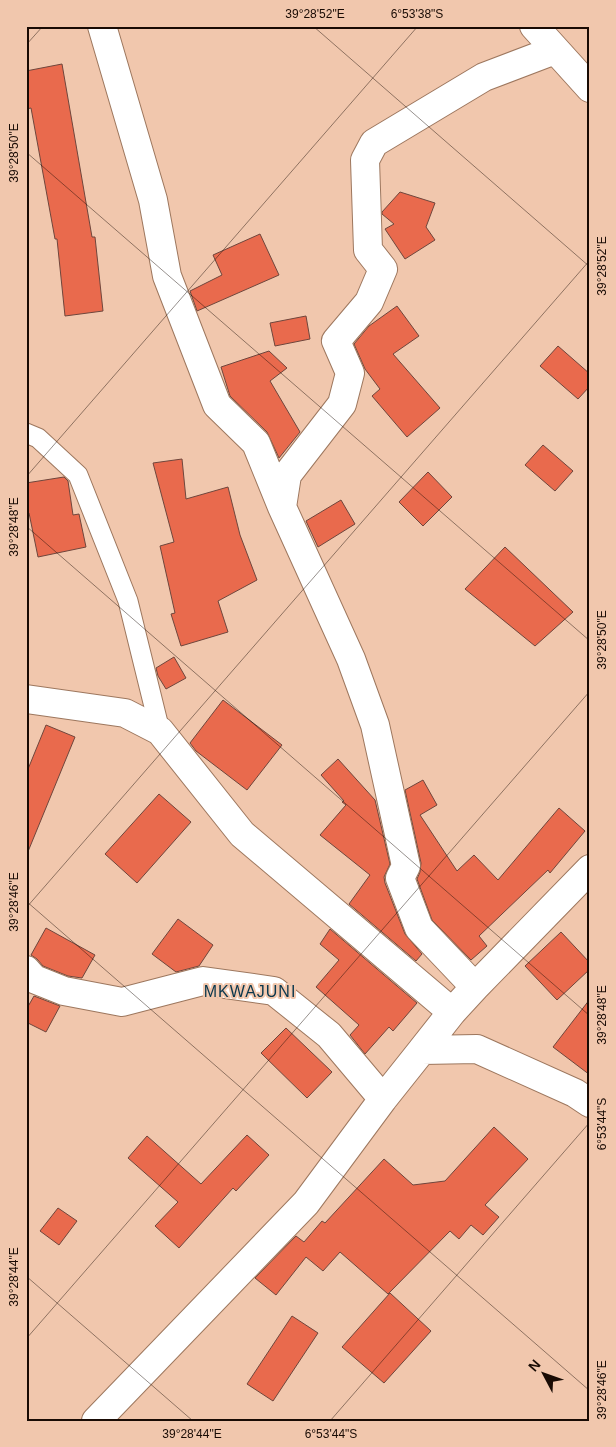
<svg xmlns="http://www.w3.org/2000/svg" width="616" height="1447" font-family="Arial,sans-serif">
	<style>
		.building { fill: #e96a4d; stroke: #6f463c }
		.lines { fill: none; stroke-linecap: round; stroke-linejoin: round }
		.lane-casing { stroke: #9d775e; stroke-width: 21 }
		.street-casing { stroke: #9d775e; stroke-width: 30 }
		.lane { stroke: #fff; stroke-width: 19 }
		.street { stroke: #fff; stroke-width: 28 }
		.ticks { fill: none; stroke: #190b04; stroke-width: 1; stroke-opacity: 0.45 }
		.labels { text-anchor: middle; stroke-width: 4; stroke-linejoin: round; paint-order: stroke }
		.quarter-label { font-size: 16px; letter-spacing: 1px; fill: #0a374d; stroke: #f1c7ad }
		.neatline { fill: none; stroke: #190b04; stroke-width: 2 }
		.ticks-label { font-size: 12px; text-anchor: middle; fill: #190b04 }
	</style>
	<rect width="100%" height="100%" fill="#f1c7ad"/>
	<path class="building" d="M 62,64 L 92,237 L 95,237 L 103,311 L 65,316 L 57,239 L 55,239 L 31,108 L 26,109 L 26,71 Z
		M 400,192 L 435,203 L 426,227 L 435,240 L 405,259 L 385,229 L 394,224 L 382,214 L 382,212 Z
		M 260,234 L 279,275 L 197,311 L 190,291 L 222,275 L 213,255 Z
		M 397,306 L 419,336 L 393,354 L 440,408 L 407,437 L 372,396 L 380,389 L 365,369 L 354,344 L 369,326 Z
		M 306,316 L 310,339 L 275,346 L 270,323 Z
		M 558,346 L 590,374 L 590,386 L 578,399 L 540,366 Z
		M 269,351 L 287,368 L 270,381 L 300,432 L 279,458 L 267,432 L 230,396 L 221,367 Z
		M 543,445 L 573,471 L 555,491 L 525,465 Z
		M 182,459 L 186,499 L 228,487 L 240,535 L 257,580 L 218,601 L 228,632 L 181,646 L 171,614 L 175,613 L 160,546 L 174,542 L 153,463 Z
		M 428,472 L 452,497 L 423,526 L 399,502 Z
		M 64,477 L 68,481 L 73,515 L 79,514 L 86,547 L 38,557 L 29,513 L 26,513 L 26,483 Z
		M 341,500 L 355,524 L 318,547 L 306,521 Z
		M 505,547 L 573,612 L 535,646 L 465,589 Z
		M 174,657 L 186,678 L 166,689 L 158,676 L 156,668 Z
		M 223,700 L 282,745 L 247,790 L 196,751 L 190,743 Z
		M 46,725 L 75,737 L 27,854 L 26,774 Z
		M 338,759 L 375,800 L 390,864 L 384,877 L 385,883 L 405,934 L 422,954 L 416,961 L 349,904 L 370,875 L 320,835 L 346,805 L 342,802 L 344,801 L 321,775 Z
		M 423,780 L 437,805 L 420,815 L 457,871 L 474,855 L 498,880 L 559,808 L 585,831 L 550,873 L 548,870 L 479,936 L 487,946 L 471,960 L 432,920 L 417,879 L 420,872 L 421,863 L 405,790 Z
		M 159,794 L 191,822 L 137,883 L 105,854 Z
		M 178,919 L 213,945 L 199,966 L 176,972 L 152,954 Z
		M 46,928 L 95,955 L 82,978 L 68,976 L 43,966 L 37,959 L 31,955 Z
		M 330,929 L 417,1003 L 393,1031 L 389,1027 L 365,1054 L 350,1035 L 359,1025 L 316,987 L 339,960 L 320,944 Z
		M 561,932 L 590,963 L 590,969 L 557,1000 L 525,966 Z
		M 34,996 L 60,1006 L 46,1032 L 26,1022 L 26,1010 Z
		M 590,999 L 590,1075 L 553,1047 Z
		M 286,1028 L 332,1072 L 307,1098 L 261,1053 Z
		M 494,1127 L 528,1159 L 485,1205 L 499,1217 L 483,1235 L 471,1225 L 459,1239 L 450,1231 L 388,1294 L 340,1252 L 323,1271 L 306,1257 L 276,1295 L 255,1278 L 296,1236 L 304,1242 L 322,1221 L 325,1223 L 384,1159 L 413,1185 L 445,1181 Z
		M 247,1135 L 269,1155 L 236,1191 L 233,1188 L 179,1248 L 155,1226 L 178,1202 L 128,1158 L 147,1136 L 201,1184 Z
		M 58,1208 L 77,1221 L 59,1245 L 40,1231 Z
		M 390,1293 L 431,1331 L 384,1383 L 342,1347 Z
		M 292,1316 L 318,1333 L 273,1401 L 247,1384 Z"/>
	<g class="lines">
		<defs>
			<path id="lane" d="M 26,433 L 38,438 L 78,475 L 128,601 L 160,731"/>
			<path id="street" d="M 102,26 L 153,200 L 167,276 L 217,405 L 256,443 L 282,507 L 351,659 L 375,725 L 406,866 L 400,878 L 419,928 L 475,987
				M 534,26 L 590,88
				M 282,507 L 287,475 L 342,404 L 350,373 L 336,341 L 369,302 L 383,269 L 368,250 L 365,160 L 374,143 L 484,77 L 555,50
				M 26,699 L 125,713 L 160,731 L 242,834 L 452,1012
				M 26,970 L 34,979 L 64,991 L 122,1002 L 203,981 L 274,991 L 329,1035 L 383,1099
				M 422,1050 L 452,1012 L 475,987 L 590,869
				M 96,1421 L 306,1203 L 383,1099 L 422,1050 L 477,1049 L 575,1093 L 590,1103"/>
		</defs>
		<use href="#lane" class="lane-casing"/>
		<use href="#street" class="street-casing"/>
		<use href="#lane" class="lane"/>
		<use href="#street" class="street"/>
	</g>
	<path class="ticks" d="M 313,26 L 590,267M 26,45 L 43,26M 26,152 L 590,641M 26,477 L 418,26M 26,526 L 590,1016M 26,901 L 590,1391M 26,908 L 590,260M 26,1276 L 193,1421M 26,1339 L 590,691M 330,1421 L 590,1122"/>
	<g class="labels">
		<g class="quarter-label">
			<text x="250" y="997">MKWAJUNI</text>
		</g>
	</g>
	<rect width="616" height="1447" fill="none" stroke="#f1c7ad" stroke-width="55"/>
	<g transform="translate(544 1374) rotate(311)" stroke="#f1c7ad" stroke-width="4" paint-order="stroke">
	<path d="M0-4L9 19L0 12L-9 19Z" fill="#190b04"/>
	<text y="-8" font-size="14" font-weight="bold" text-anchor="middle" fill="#190b04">N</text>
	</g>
	<rect x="28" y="28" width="560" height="1392" class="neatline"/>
	<g class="ticks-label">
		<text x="315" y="18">39°28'52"E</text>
		<text x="417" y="18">6°53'38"S</text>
		<text transform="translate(14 153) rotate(-90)" y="4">39°28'50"E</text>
		<text transform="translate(602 266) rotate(-90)" y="4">39°28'52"E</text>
		<text transform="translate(14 527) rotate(-90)" y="4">39°28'48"E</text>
		<text transform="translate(602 640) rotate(-90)" y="4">39°28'50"E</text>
		<text transform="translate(14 902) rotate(-90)" y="4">39°28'46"E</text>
		<text transform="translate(602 1015) rotate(-90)" y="4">39°28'48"E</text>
		<text transform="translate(602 1124) rotate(-90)" y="4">6°53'44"S</text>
		<text transform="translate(14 1277) rotate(-90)" y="4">39°28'44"E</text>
		<text transform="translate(602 1390) rotate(-90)" y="4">39°28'46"E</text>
		<text x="192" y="1438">39°28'44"E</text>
		<text x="331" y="1438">6°53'44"S</text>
	</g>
</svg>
